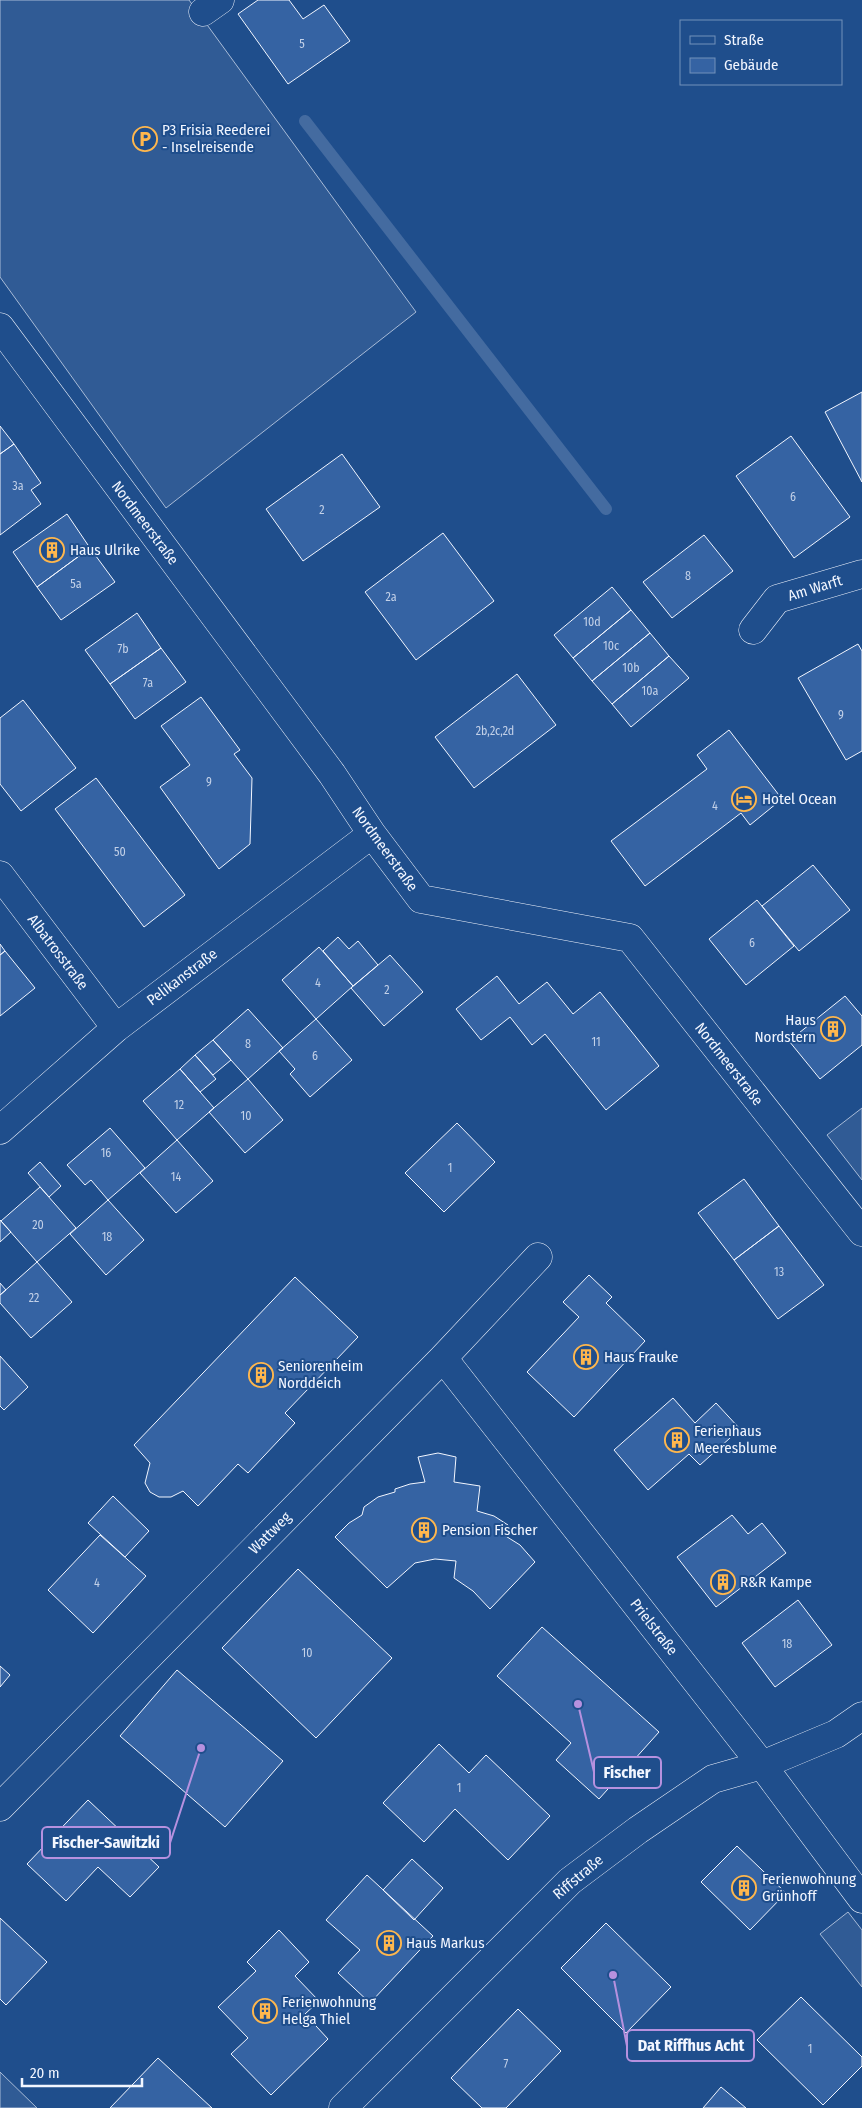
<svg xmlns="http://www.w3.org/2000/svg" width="862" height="2108" font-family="'Fira Sans Condensed',sans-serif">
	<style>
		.built { fill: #305b95; stroke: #a8bbd7 }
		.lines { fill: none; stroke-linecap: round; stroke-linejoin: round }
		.stream { stroke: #446ba0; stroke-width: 12 }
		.building { fill: #3563a3; stroke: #f2f6ff }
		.street-casing { stroke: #f2f6ff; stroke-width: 29 }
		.street { stroke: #1f4e8c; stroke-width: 28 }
		.labels { text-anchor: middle; stroke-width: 4; stroke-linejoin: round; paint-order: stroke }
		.number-label { font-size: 12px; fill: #c3d1e8 }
		.poi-label { font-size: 15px; fill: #f2f6ff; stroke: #1f4e8c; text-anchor: start }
		.street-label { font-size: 15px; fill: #f2f6ff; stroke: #1f4e8c }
		.leader { fill: none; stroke: #b691df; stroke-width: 2 }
		.callout-dot { fill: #b691df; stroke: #1f4e8c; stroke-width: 2 }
		.callout { fill: #1f4e8c; stroke: #b691df; stroke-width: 2 }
		.callout-label { font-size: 16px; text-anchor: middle; font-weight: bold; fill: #f2f6ff }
	</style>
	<rect width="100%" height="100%" fill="#1f4e8c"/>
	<path class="built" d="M 0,0 L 189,0 L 416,312 L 166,508 L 0,277 Z
		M 862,1108 L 862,1180 L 827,1135 Z
		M 848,1912 L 862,1930 L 862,1987 L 820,1934 Z
		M 0,2072 L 37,2108 L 0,2108 Z"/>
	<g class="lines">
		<path class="stream" d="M 305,121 L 606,509"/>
	</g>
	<path class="building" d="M 258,0 L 289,0 L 303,19 L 324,5 L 350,41 L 288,84 L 238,14 Z
		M 862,392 L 862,482 L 825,412 Z
		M 0,426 L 14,444 L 0,454 Z
		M 791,436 L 850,517 L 794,558 L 736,476 Z
		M 14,444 L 41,483 L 31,490 L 41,504 L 0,535 L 0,454 Z
		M 342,454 L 380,507 L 303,561 L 266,509 Z
		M 67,514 L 90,548 L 37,587 L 13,552 Z
		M 443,533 L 494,601 L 416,660 L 365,592 Z
		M 704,535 L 733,571 L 672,618 L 643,582 Z
		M 90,548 L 115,582 L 61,620 L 37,587 Z
		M 612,587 L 631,610 L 573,658 L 554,635 Z
		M 631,610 L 650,633 L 592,681 L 573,658 Z
		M 137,613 L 161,648 L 110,684 L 85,650 Z
		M 650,633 L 669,656 L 612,704 L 592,681 Z
		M 858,644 L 862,651 L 862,751 L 846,760 L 798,678 Z
		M 161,648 L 186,682 L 135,719 L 110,684 Z
		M 669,656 L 689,678 L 631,727 L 612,704 Z
		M 517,674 L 556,725 L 474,788 L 435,737 Z
		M 201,697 L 240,750 L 234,754 L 252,778 L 250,844 L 219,869 L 160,787 L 190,765 L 161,726 Z
		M 23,700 L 76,768 L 21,811 L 0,784 L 0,718 Z
		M 729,730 L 782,799 L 750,825 L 741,813 L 645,886 L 611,841 L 707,769 L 697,755 Z
		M 96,778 L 185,895 L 144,927 L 55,809 Z
		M 813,865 L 850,910 L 799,951 L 762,906 Z
		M 757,900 L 794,946 L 746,985 L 709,939 Z
		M 338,937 L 349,949 L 358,941 L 378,965 L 353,986 L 323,951 Z
		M 0,944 L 5,951 L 0,955 Z
		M 319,947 L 353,986 L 316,1019 L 282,980 Z
		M 5,951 L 35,988 L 0,1016 L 0,955 Z
		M 390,955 L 423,992 L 384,1026 L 351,988 Z
		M 497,976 L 519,1004 L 547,982 L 573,1014 L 600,992 L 659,1066 L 606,1110 L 545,1034 L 532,1045 L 510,1017 L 481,1040 L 456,1009 Z
		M 845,996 L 862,1016 L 862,1045 L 820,1079 L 789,1041 Z
		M 248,1009 L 283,1048 L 248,1079 L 213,1040 Z
		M 316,1019 L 352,1060 L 310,1097 L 290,1074 L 295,1069 L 279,1051 Z
		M 213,1040 L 231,1060 L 213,1075 L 195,1055 Z
		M 195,1055 L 216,1079 L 200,1092 L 180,1069 Z
		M 180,1069 L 214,1108 L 177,1140 L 143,1101 Z
		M 248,1079 L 283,1120 L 245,1153 L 209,1112 Z
		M 457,1123 L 495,1162 L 444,1212 L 405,1173 Z
		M 110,1128 L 145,1168 L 108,1200 L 91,1180 L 85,1185 L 67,1165 Z
		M 177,1140 L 213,1181 L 176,1213 L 140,1173 Z
		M 40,1162 L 61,1186 L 49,1197 L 28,1173 Z
		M 744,1179 L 779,1226 L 734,1260 L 698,1213 Z
		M 40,1187 L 76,1228 L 37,1262 L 1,1221 Z
		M 108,1200 L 144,1240 L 106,1275 L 70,1234 Z
		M 0,1220 L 11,1232 L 0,1242 Z
		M 779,1226 L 824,1285 L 778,1319 L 734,1260 Z
		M 37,1262 L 72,1302 L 31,1338 L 0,1303 L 0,1295 Z
		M 589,1275 L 612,1297 L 606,1303 L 645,1341 L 574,1417 L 527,1372 L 579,1317 L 563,1302 Z
		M 295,1277 L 358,1337 L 285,1413 L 295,1423 L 248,1473 L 238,1464 L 198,1506 L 183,1491 L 171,1497 L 159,1497 L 150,1492 L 145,1483 L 150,1463 L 134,1445 Z
		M 0,1283 L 6,1290 L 0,1295 Z
		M 0,1356 L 28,1387 L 4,1410 L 0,1406 Z
		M 673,1398 L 695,1423 L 716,1403 L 740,1429 L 700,1465 L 689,1454 L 648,1490 L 614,1450 Z
		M 438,1453 L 456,1457 L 454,1482 L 480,1486 L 477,1511 L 494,1516 L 508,1525 L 504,1535 L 520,1545 L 535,1562 L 490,1609 L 473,1591 L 454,1578 L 456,1561 L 435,1559 L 415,1563 L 387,1588 L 335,1537 L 349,1523 L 362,1515 L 364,1507 L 378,1497 L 395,1492 L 395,1489 L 410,1484 L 425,1482 L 418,1457 Z
		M 113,1496 L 149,1531 L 125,1557 L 88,1523 Z
		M 732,1515 L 748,1534 L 762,1523 L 786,1553 L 716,1607 L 677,1557 Z
		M 100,1535 L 146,1576 L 93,1633 L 48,1590 Z
		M 298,1569 L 392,1658 L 316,1738 L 222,1648 Z
		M 798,1600 L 832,1645 L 775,1687 L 742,1643 Z
		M 542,1627 L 659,1732 L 599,1799 L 556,1760 L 571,1743 L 497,1676 Z
		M 0,1666 L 10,1675 L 0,1687 Z
		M 177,1670 L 283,1761 L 225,1827 L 120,1736 Z
		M 439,1744 L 469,1773 L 486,1755 L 550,1816 L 508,1860 L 455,1809 L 424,1842 L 383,1803 Z
		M 88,1800 L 159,1867 L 130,1897 L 98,1867 L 66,1901 L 27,1864 Z
		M 737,1846 L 786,1893 L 750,1930 L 701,1882 Z
		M 412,1859 L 443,1888 L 414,1920 L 383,1890 Z
		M 367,1875 L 433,1936 L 370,2003 L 338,1973 L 360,1950 L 326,1920 Z
		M 0,1918 L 47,1962 L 6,2005 L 0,1999 Z
		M 606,1923 L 671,1987 L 626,2033 L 561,1968 Z
		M 279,1930 L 309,1962 L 295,1976 L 319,2001 L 305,2014 L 328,2039 L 271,2095 L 231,2054 L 248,2038 L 218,2007 L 256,1971 L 247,1962 Z
		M 801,1997 L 862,2057 L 862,2066 L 823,2105 L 757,2040 Z
		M 518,2009 L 561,2051 L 506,2108 L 482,2108 L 451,2078 Z
		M 158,2058 L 212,2108 L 110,2108 Z
		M 721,2087 L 746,2108 L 703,2108 Z"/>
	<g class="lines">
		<defs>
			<path id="street" d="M 203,12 L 220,0
				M 0,327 L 332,774 L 372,834 L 421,899 L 630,938 L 862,1232
				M 753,630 L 777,599 L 862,574
				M 0,875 L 116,1028
				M 0,1130 L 116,1028 L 372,834
				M 443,1358 L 762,1765 L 862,1899
				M 0,1807 L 443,1358 L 538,1257
				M 343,2108 L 570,1881 L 638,1830 L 713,1779 L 762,1765 L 836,1734 L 862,1716"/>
		</defs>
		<use href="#street" class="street-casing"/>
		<use href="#street" class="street"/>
	</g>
	<defs>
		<symbol id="parking-ring" viewBox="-11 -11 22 22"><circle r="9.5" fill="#1f4e8c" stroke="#ffb74d" stroke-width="1.5"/><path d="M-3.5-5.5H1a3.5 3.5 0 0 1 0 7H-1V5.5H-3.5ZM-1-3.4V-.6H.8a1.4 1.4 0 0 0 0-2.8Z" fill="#ffb74d"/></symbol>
		<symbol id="building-ring" viewBox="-11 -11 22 22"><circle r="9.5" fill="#1f4e8c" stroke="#ffb74d" stroke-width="1.5"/><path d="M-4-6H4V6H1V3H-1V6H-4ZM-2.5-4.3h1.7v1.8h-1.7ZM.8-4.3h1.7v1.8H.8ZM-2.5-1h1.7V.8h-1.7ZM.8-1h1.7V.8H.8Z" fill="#ffb74d"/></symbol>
		<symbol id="hotel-ring" viewBox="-11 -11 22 22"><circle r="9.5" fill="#1f4e8c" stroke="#ffb74d" stroke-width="1.5"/><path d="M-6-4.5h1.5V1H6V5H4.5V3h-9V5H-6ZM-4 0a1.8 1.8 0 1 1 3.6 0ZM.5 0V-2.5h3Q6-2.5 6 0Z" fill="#ffb74d"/></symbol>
	</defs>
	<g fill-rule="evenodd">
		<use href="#parking-ring" x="131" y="125" width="28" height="28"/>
		<use href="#building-ring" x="38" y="536" width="28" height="28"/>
		<use href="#hotel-ring" x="730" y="785" width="28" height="28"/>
		<use href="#building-ring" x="819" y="1015" width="28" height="28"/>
		<use href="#building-ring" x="572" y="1343" width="28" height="28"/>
		<use href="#building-ring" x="247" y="1361" width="28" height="28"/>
		<use href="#building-ring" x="663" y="1426" width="28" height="28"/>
		<use href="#building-ring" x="410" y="1516" width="28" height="28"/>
		<use href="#building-ring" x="709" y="1568" width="28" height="28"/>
		<use href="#building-ring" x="730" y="1874" width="28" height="28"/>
		<use href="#building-ring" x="375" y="1929" width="28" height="28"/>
		<use href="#building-ring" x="251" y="1997" width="28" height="28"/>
	</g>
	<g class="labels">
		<g class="number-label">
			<text x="302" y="48">5</text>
			<text x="18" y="490">3a</text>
			<text x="793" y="501">6</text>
			<text x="322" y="514">2</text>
			<text x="688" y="580">8</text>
			<text x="76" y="588">5a</text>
			<text x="391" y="601">2a</text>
			<text x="592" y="626">10d</text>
			<text x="611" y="650">10c</text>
			<text x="123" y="653">7b</text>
			<text x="631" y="672">10b</text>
			<text x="148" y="687">7a</text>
			<text x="650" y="695">10a</text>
			<text x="841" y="719">9</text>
			<text x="495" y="735">2b,2c,2d</text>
			<text x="209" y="786">9</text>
			<text x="715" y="810">4</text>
			<text x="120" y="856">50</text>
			<text x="752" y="947">6</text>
			<text x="318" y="987">4</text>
			<text x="387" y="994">2</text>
			<text x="596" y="1046">11</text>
			<text x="248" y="1048">8</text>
			<text x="315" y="1060">6</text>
			<text x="179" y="1109">12</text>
			<text x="246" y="1120">10</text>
			<text x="106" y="1157">16</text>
			<text x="450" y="1172">1</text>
			<text x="176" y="1181">14</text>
			<text x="38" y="1229">20</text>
			<text x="107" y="1241">18</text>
			<text x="779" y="1276">13</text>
			<text x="34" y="1302">22</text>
			<text x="97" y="1587">4</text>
			<text x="787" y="1648">18</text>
			<text x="307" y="1657">10</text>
			<text x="459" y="1792">1</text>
			<text x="810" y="2053">1</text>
			<text x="506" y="2068">7</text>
		</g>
		<g class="poi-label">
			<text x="162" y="135">P3 Frisia Reederei<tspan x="162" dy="17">- Inselreisende</tspan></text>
			<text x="70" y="555">Haus Ulrike</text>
			<text x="762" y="804">Hotel Ocean</text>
			<text x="816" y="1025" text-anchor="end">Haus<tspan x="816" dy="17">Nordstern</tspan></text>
			<text x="604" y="1362">Haus Frauke</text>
			<text x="278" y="1371">Seniorenheim<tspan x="278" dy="17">Norddeich</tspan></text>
			<text x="694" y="1436">Ferienhaus<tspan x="694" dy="17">Meeresblume</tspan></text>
			<text x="442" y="1535">Pension Fischer</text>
			<text x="740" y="1587">R&amp;R Kampe</text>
			<text x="762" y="1884">Ferienwohnung<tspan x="762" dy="17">Grünhoff</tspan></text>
			<text x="406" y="1948">Haus Markus</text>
			<text x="282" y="2007">Ferienwohnung<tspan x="282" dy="17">Helga Thiel</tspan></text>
		</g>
		<g class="street-label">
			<text transform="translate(145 523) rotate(53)" y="5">Nordmeerstraße</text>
			<text transform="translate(815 588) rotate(-17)" y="5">Am Warft</text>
			<text transform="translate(385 849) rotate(54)" y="5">Nordmeerstraße</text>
			<text transform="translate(58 952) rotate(53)" y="5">Albatrosstraße</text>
			<text transform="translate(182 977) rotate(-37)" y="5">Pelikanstraße</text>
			<text transform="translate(729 1064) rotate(52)" y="5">Nordmeerstraße</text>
			<text transform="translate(270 1533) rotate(-45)" y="5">Wattweg</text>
			<text transform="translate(654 1627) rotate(52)" y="5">Prielstraße</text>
			<text transform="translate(578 1877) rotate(-40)" y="5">Riffstraße</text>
		</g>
	</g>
	<path class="leader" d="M578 1704L594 1772M201 1748L170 1843M613 1975L627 2046"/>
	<g class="callout-dot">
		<circle cx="578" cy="1704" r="5"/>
		<circle cx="201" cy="1748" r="5"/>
		<circle cx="613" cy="1975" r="5"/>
	</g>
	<g class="callout">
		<rect x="594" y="1757" width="67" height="31" rx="5"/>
		<rect x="42" y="1827" width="128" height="31" rx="5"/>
		<rect x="627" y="2030" width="127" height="31" rx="5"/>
	</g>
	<g class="callout-label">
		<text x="627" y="1778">Fischer</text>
		<text x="106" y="1848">Fischer-Sawitzki</text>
		<text x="691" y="2051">Dat Riffhus Acht</text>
	</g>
	<rect x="680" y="20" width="162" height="65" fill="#1f4e8c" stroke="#7391ba"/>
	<rect x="690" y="36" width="25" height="8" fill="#1f4e8c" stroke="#7391ba"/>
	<text x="724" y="45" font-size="15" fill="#f2f6ff">Straße</text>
	<rect x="690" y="58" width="25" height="15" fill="#3563a3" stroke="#7391ba"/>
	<text x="724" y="70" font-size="15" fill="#f2f6ff">Gebäude</text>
	<path d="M22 2078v8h120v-8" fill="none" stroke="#f2f6ff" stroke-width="2.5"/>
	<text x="30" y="2078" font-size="15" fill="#f2f6ff" stroke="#1f4e8c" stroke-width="4" paint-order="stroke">20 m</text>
</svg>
